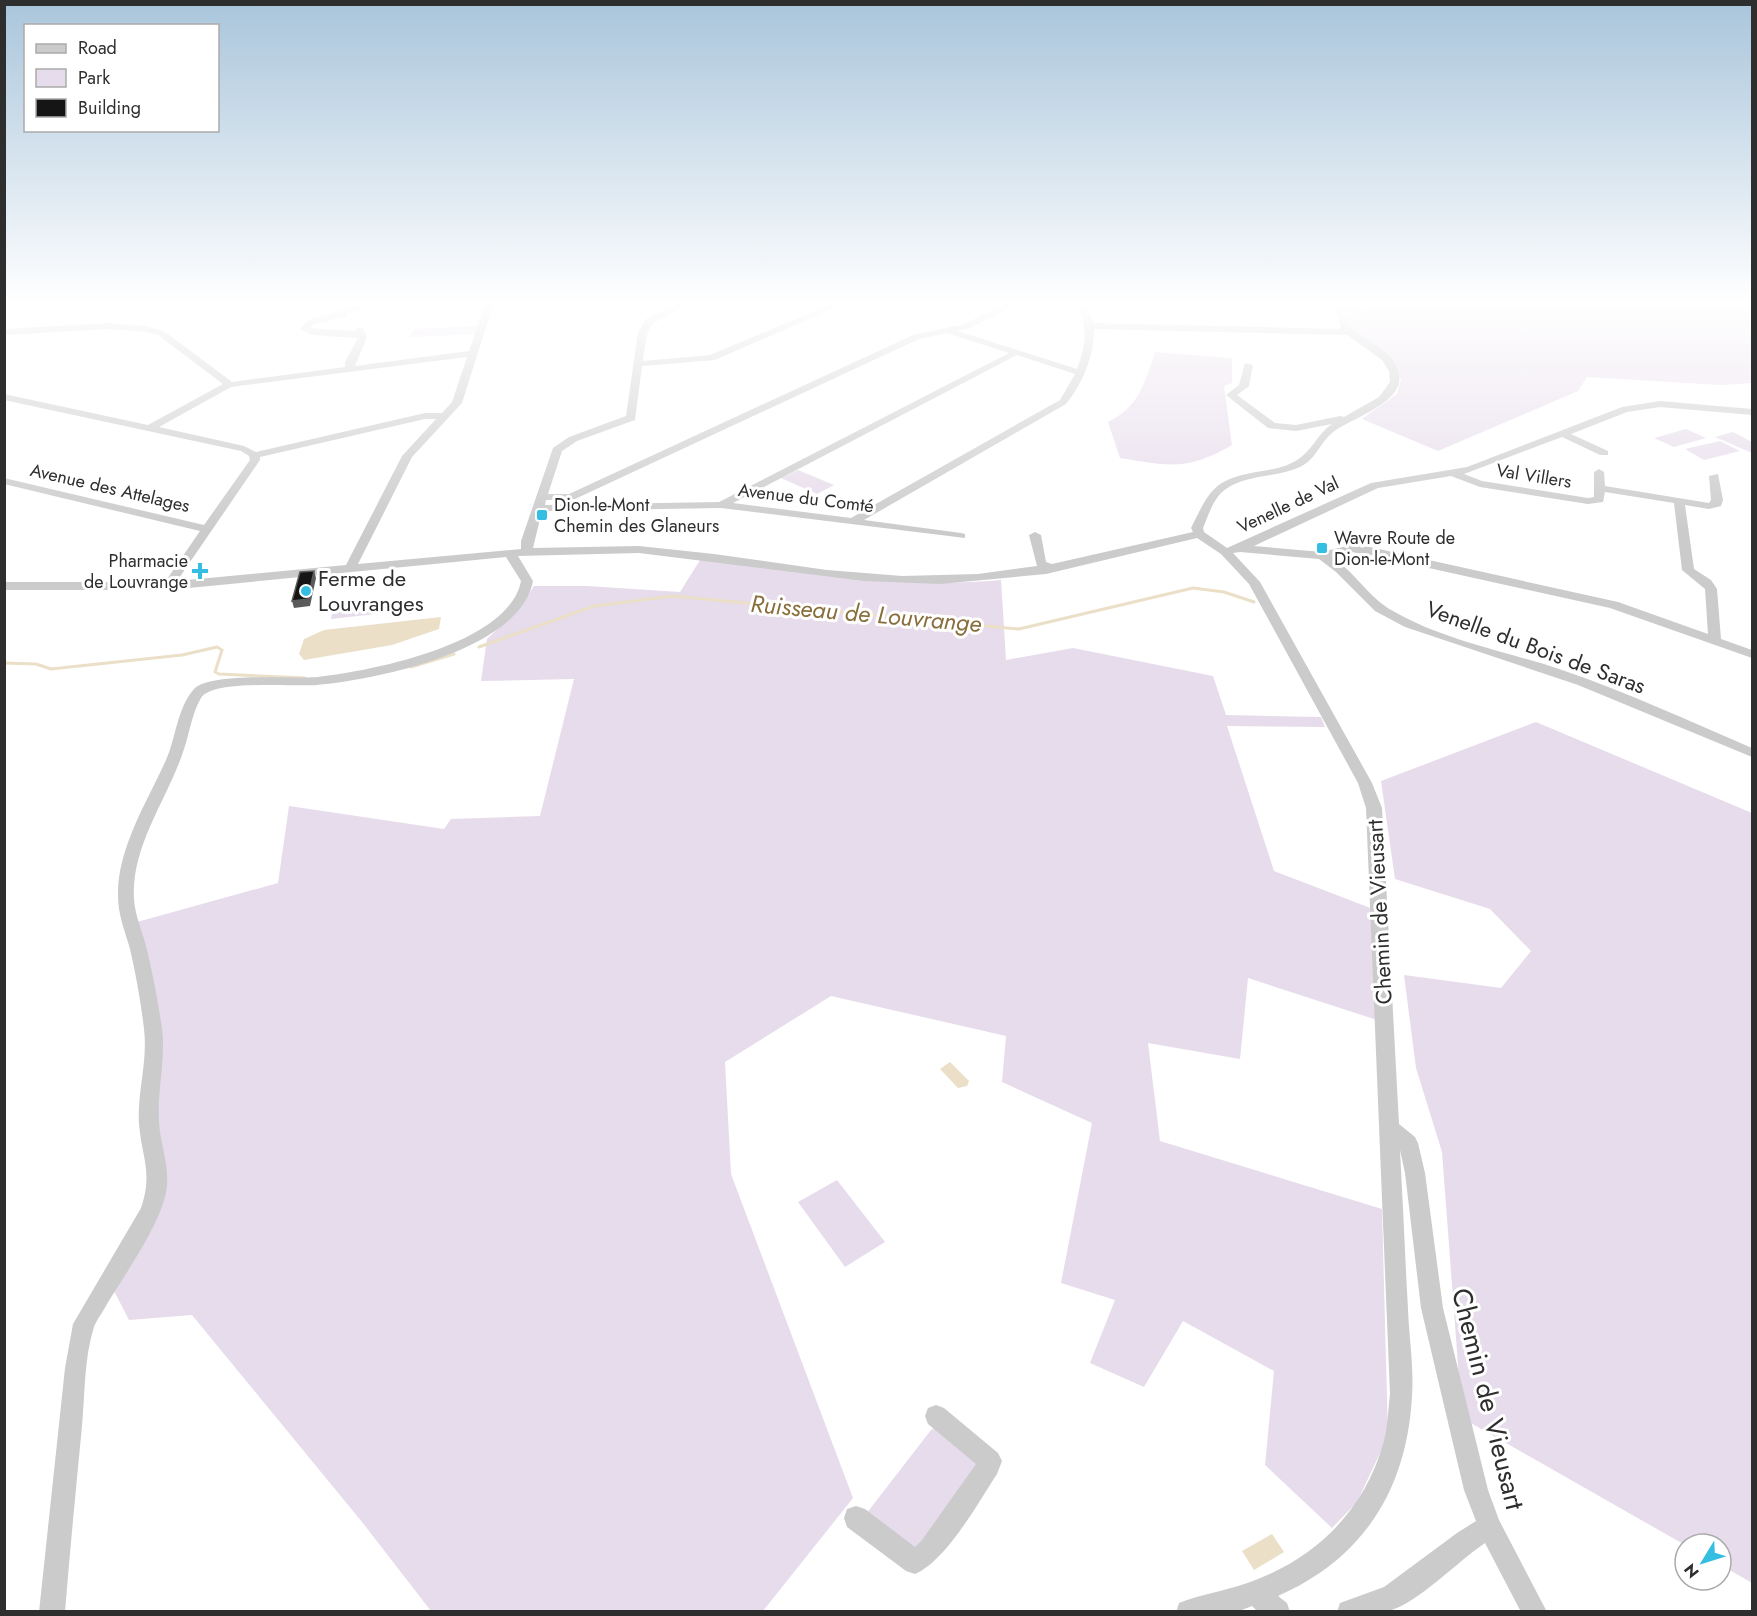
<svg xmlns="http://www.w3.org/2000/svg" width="1757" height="1616" font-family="Jost,sans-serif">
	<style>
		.green { fill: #e7dceb }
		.water { fill: #ebdfc8 }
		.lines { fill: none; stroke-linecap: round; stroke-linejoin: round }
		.stream { stroke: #ebdfc8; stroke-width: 3 }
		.minor { fill: #cbcbcb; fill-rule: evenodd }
		.shaded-wall { fill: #5b5b5b }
		.building { fill: #151515; stroke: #5b5b5b; stroke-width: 1.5 }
		.poi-dot { fill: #33bee2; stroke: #fff; stroke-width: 2 }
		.labels { text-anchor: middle; stroke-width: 6; stroke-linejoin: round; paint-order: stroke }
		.far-street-label { font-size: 18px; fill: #2e2e2e; stroke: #fff }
		.far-poi-label { font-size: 18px; fill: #2e2e2e; stroke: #fff; text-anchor: start }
		.poi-label { font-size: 22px; fill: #2e2e2e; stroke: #fff; text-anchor: start }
		.street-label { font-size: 22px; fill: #2e2e2e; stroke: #fff }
		.water-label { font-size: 24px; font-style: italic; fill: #886e3b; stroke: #fff }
		.near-street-label { font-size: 27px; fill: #2e2e2e; stroke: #fff }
	</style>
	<rect width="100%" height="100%" fill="#fff"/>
	<path class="green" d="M 1343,305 L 1372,309 L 1372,305 L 1752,305 L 1752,383 L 1721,385 L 1587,377 L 1578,391 L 1438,451 L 1362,419 L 1397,394 L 1401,379 L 1393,361 L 1356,336 L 1347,324 Z
		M 478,326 L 475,334 L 410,337 L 414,329 Z
		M 1155,352 L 1232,358 L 1232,383 L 1224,386 L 1232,445 C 1187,471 1169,466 1120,458 L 1108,422 C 1140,406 1144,384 1155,352 Z
		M 1686,429 L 1706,438 L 1674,447 L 1654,438 Z
		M 1733,432 L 1752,442 L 1752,453 L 1715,437 Z
		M 1720,441 L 1740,451 L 1704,460 L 1685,449 Z
		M 798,470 L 834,485 L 817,494 L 781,478 Z
		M 702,557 C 802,573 899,589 1001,580 L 1006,660 L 1073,648 L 1213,676 L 1226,715 L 1321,717 L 1325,727 L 1227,726 L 1274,871 L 1373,909 L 1380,1021 L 1248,978 L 1240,1059 L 1148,1043 L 1160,1141 L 1382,1209 L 1388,1436 L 1357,1502 L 1332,1528 L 1265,1465 L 1274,1371 L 1183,1321 L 1144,1387 L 1090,1363 L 1115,1300 L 1061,1283 L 1092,1123 L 1002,1082 L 1006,1036 L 831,996 L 725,1062 L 731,1174 L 853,1498 L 763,1611 L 431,1611 L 362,1522 L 192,1315 L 129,1320 L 114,1291 L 159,1198 L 137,922 L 278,883 L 289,806 L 444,829 L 451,819 L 540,816 L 574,679 L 481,681 L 487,639 L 519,609 L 534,586 L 587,586 L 680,592 Z
		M 385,601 L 384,613 L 331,619 L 333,607 Z
		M 1536,722 L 1752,813 L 1752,1583 L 1721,1565 L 1721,1544 L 1685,1545 L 1462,1418 L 1442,1152 L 1416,1068 L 1404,975 L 1501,988 L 1531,951 L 1490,909 L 1395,879 L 1381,781 Z
		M 837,1180 L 885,1242 L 845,1267 L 798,1202 Z
		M 936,1427 L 981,1460 L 917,1552 L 866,1514 L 931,1430 Z"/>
	<path class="water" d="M 441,617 L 439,629 L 392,645 L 304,660 L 299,654 L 304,639 L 324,630 Z
		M 950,1062 L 969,1081 L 967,1086 L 958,1088 L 940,1069 Z
		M 1272,1534 L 1284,1552 L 1254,1570 L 1242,1551 Z"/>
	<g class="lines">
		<path class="stream" d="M 479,647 L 594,606 L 673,596 L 1019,629 L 1193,588 L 1224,592 L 1254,602
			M 4,663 L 36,664 L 51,669 L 182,655 L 217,647 L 222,650 L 215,672 L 219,674 L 305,678
			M 411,667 L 454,654"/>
		<path class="minor" d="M 361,305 L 379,305 L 347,313 L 347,317 L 314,324 L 310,328 L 355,331 L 357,328 L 363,328 L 367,337 L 355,366 L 469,351 L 485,305 L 493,305 L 462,403 L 412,457 L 358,564 L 521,549 L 521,541 L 553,448 L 569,437 L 626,416 L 638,332 L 646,319 L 673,305 L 684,305 C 651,330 649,312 643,361 L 710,355 L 829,305 L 841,305 L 715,360 L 642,366 L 635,420 L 577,441 L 562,451 L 548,494 L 569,494 L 913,335 L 964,324 L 1004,305 L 1016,305 L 970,328 L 958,331 L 1077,369 C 1086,344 1088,330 1078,305 L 1086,305 L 1094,323 L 1341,329 L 1335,305 L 1343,305 L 1347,325 C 1363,339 1391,349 1398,370 C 1410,403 1348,418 1331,434 C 1319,445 1315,460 1300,467 C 1276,478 1247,474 1226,489 C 1213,498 1209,514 1203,528 L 1204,532 L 1227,548 L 1371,483 L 1467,467 L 1622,407 L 1660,401 L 1752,409 L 1752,415 L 1660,407 L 1627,412 L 1571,434 L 1608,451 L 1608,455 L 1600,455 L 1562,437 L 1464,474 L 1482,481 L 1588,498 L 1594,497 L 1594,472 L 1599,469 L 1604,472 L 1605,486 L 1709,503 L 1711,500 L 1709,476 L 1718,474 L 1723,500 L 1721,506 L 1709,509 L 1685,505 L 1694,569 L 1711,580 L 1717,589 L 1721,639 L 1752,650 L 1752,658 L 1610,608 L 1370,555 L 1351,552 L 1332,557 C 1355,572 1369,598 1393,611 C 1445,641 1506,651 1562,670 C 1627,692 1689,721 1752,748 L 1752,757 L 1578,685 L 1405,627 L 1375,611 L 1336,572 L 1319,559 L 1240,552 L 1233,553 L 1260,582 L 1372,783 L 1382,808 L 1399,1124 L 1415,1137 L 1418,1143 L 1425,1173 L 1443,1308 L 1488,1490 L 1499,1520 L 1547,1612 L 1521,1612 L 1485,1543 C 1458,1561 1418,1603 1389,1611 C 1373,1615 1353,1612 1337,1612 L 1340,1603 L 1384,1587 L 1457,1533 L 1476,1521 L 1464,1490 L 1421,1308 L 1405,1173 L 1400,1150 C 1403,1203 1405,1256 1408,1309 C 1409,1337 1414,1367 1412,1396 C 1407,1489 1364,1558 1278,1596 L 1287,1603 L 1290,1612 L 1258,1612 L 1252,1606 L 1237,1612 L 1176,1612 L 1179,1603 C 1204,1593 1232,1590 1258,1579 C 1319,1555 1365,1508 1383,1444 C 1388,1428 1388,1410 1390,1394 L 1366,808 L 1358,783 L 1249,584 L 1221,554 L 1197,538 L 1046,574 L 940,584 L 864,581 L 639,553 L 518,556 L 533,581 C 521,650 375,680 317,685 C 293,687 213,679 201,698 C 191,715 189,737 182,755 C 166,801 131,847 134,899 C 135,917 143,932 147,950 C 153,975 158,1002 162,1028 C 166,1060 157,1090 159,1121 C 160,1143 169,1164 167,1186 C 164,1220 125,1274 107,1304 C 103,1312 97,1319 94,1327 C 84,1358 85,1394 82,1426 C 76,1488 70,1550 65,1612 L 39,1612 L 65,1368 L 73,1324 L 141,1208 C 153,1172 142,1159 139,1124 C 137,1092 148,1061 144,1029 C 141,1003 136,975 130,949 C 125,931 118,915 118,896 C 117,849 147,802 166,760 C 176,738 177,708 194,689 C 210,672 293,679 318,677 C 372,671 509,644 521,581 L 506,557 L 168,590 L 4,590 L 4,582 L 165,582 L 200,531 L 4,484 L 4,478 L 204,525 L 250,460 L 249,456 L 241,451 L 4,400 L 4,394 L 148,425 L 223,384 L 158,335 L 146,332 L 109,329 L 4,335 L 4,329 L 109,323 L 146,326 L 164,331 L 232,382 L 345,367 L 345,362 L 358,338 L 312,335 L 300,329 L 308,320 ZM 1094,329 L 1347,335 L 1382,360 L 1389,371 L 1390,382 L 1379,397 L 1344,417 L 1340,416 L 1296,425 L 1275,423 L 1237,395 L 1249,386 L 1253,365 L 1245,363 L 1239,385 L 1226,395 L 1268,428 L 1296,431 L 1332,424 C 1318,433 1312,451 1297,460 C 1286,467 1274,469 1262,471 C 1215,479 1211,487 1191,528 L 1193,532 L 1052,564 L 1046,562 L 1041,535 L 1035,532 L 1029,535 L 1037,566 L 978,574 L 902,576 L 827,570 L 714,554 L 639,546 L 533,548 L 542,511 L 721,508 L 965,538 L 965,534 L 961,533 L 864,520 L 1066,404 C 1083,383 1094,356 1094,329 ZM 947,333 L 1009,353 L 719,502 L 545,505 L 546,500 L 575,499 L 919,339 ZM 1017,355 L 1075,374 L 1060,400 L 851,518 L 733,503 ZM 467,357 L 452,402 L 442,413 L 425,413 L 256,452 L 244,446 L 159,427 L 231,387 ZM 425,419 L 436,419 L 402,456 L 346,565 L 177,581 L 260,460 L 260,457 ZM 1451,476 L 1480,487 L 1588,504 L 1603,502 L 1605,492 L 1674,503 L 1682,570 L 1705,589 L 1708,634 L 1618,602 L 1370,547 L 1351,545 L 1322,552 L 1254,546 L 1378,488 Z
			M 936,1405 L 944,1408 L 998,1453 L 1002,1461 L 997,1474 C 978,1503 946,1561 915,1574 L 906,1571 L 847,1527 L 844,1518 L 847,1509 L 856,1506 L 865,1509 L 915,1547 L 922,1540 L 976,1464 L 928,1424 L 925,1416 L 928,1408 Z"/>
	</g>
	<path class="shaded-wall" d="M 314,571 L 316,578 L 310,606 L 294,608 L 292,601 Z"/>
	<path class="building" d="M 314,571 L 308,599 L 292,601 L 300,572 Z"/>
	<linearGradient id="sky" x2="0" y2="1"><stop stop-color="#a9c5db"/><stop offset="0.57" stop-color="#fff"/><stop offset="1" stop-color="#fff" stop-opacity="0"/></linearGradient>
	<rect width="1757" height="532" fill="url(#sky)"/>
	<g class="poi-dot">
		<rect x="536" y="509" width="12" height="12" rx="3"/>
		<rect x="1316" y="542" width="12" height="12" rx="3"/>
		<path d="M197 562h6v6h6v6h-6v6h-6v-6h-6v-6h6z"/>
		<circle cx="306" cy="591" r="6"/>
	</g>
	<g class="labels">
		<g class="far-street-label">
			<text transform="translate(1534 476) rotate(9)" y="6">Val Villers</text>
			<text transform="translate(110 488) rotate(13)" y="6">Avenue des Attelages</text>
			<text transform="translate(806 498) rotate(7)" y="6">Avenue du Comté</text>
			<text transform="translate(1288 505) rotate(-25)" y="6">Venelle de Val</text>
		</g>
		<g class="far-poi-label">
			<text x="554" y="511">Dion-le-Mont<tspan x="554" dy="21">Chemin des Glaneurs</tspan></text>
			<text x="1334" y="544">Wavre Route de<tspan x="1334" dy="21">Dion-le-Mont</tspan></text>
			<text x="188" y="567" text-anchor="end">Pharmacie<tspan x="188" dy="21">de Louvrange</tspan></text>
		</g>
		<g class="poi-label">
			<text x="318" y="586">Ferme de<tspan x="318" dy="25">Louvranges</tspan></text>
		</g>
		<g class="street-label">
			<text transform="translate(1536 647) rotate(20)" y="8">Venelle du Bois de Saras</text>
			<text transform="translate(1379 912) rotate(-93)" y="8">Chemin de Vieusart</text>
		</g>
		<g class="water-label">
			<text transform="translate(866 614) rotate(5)" y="8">Ruisseau de Louvrange</text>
		</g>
		<g class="near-street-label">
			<text transform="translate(1488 1399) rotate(76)" y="9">Chemin de Vieusart</text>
		</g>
	</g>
	<rect width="1757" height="1616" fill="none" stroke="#2e2e2e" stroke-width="12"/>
	<rect x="24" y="24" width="195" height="108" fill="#ffffff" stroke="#ababab" stroke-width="1.5"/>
	<rect x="36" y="44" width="30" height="9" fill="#cbcbcb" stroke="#ababab" stroke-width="1.5"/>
	<text x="78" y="54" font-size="18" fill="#2e2e2e">Road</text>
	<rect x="36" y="69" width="30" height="18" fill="#e7dceb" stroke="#ababab" stroke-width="1.5"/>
	<text x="78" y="84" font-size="18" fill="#2e2e2e">Park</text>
	<rect x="36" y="99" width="30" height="18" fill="#151515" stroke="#ababab" stroke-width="1.5"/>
	<text x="78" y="114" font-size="18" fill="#2e2e2e">Building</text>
	<g transform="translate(1703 1562) rotate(232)"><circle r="28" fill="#ffffff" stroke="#ababab" stroke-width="1.5"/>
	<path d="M0-4.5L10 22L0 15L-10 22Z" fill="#33bee2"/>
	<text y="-9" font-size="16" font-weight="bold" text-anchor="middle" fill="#2e2e2e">N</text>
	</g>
</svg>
